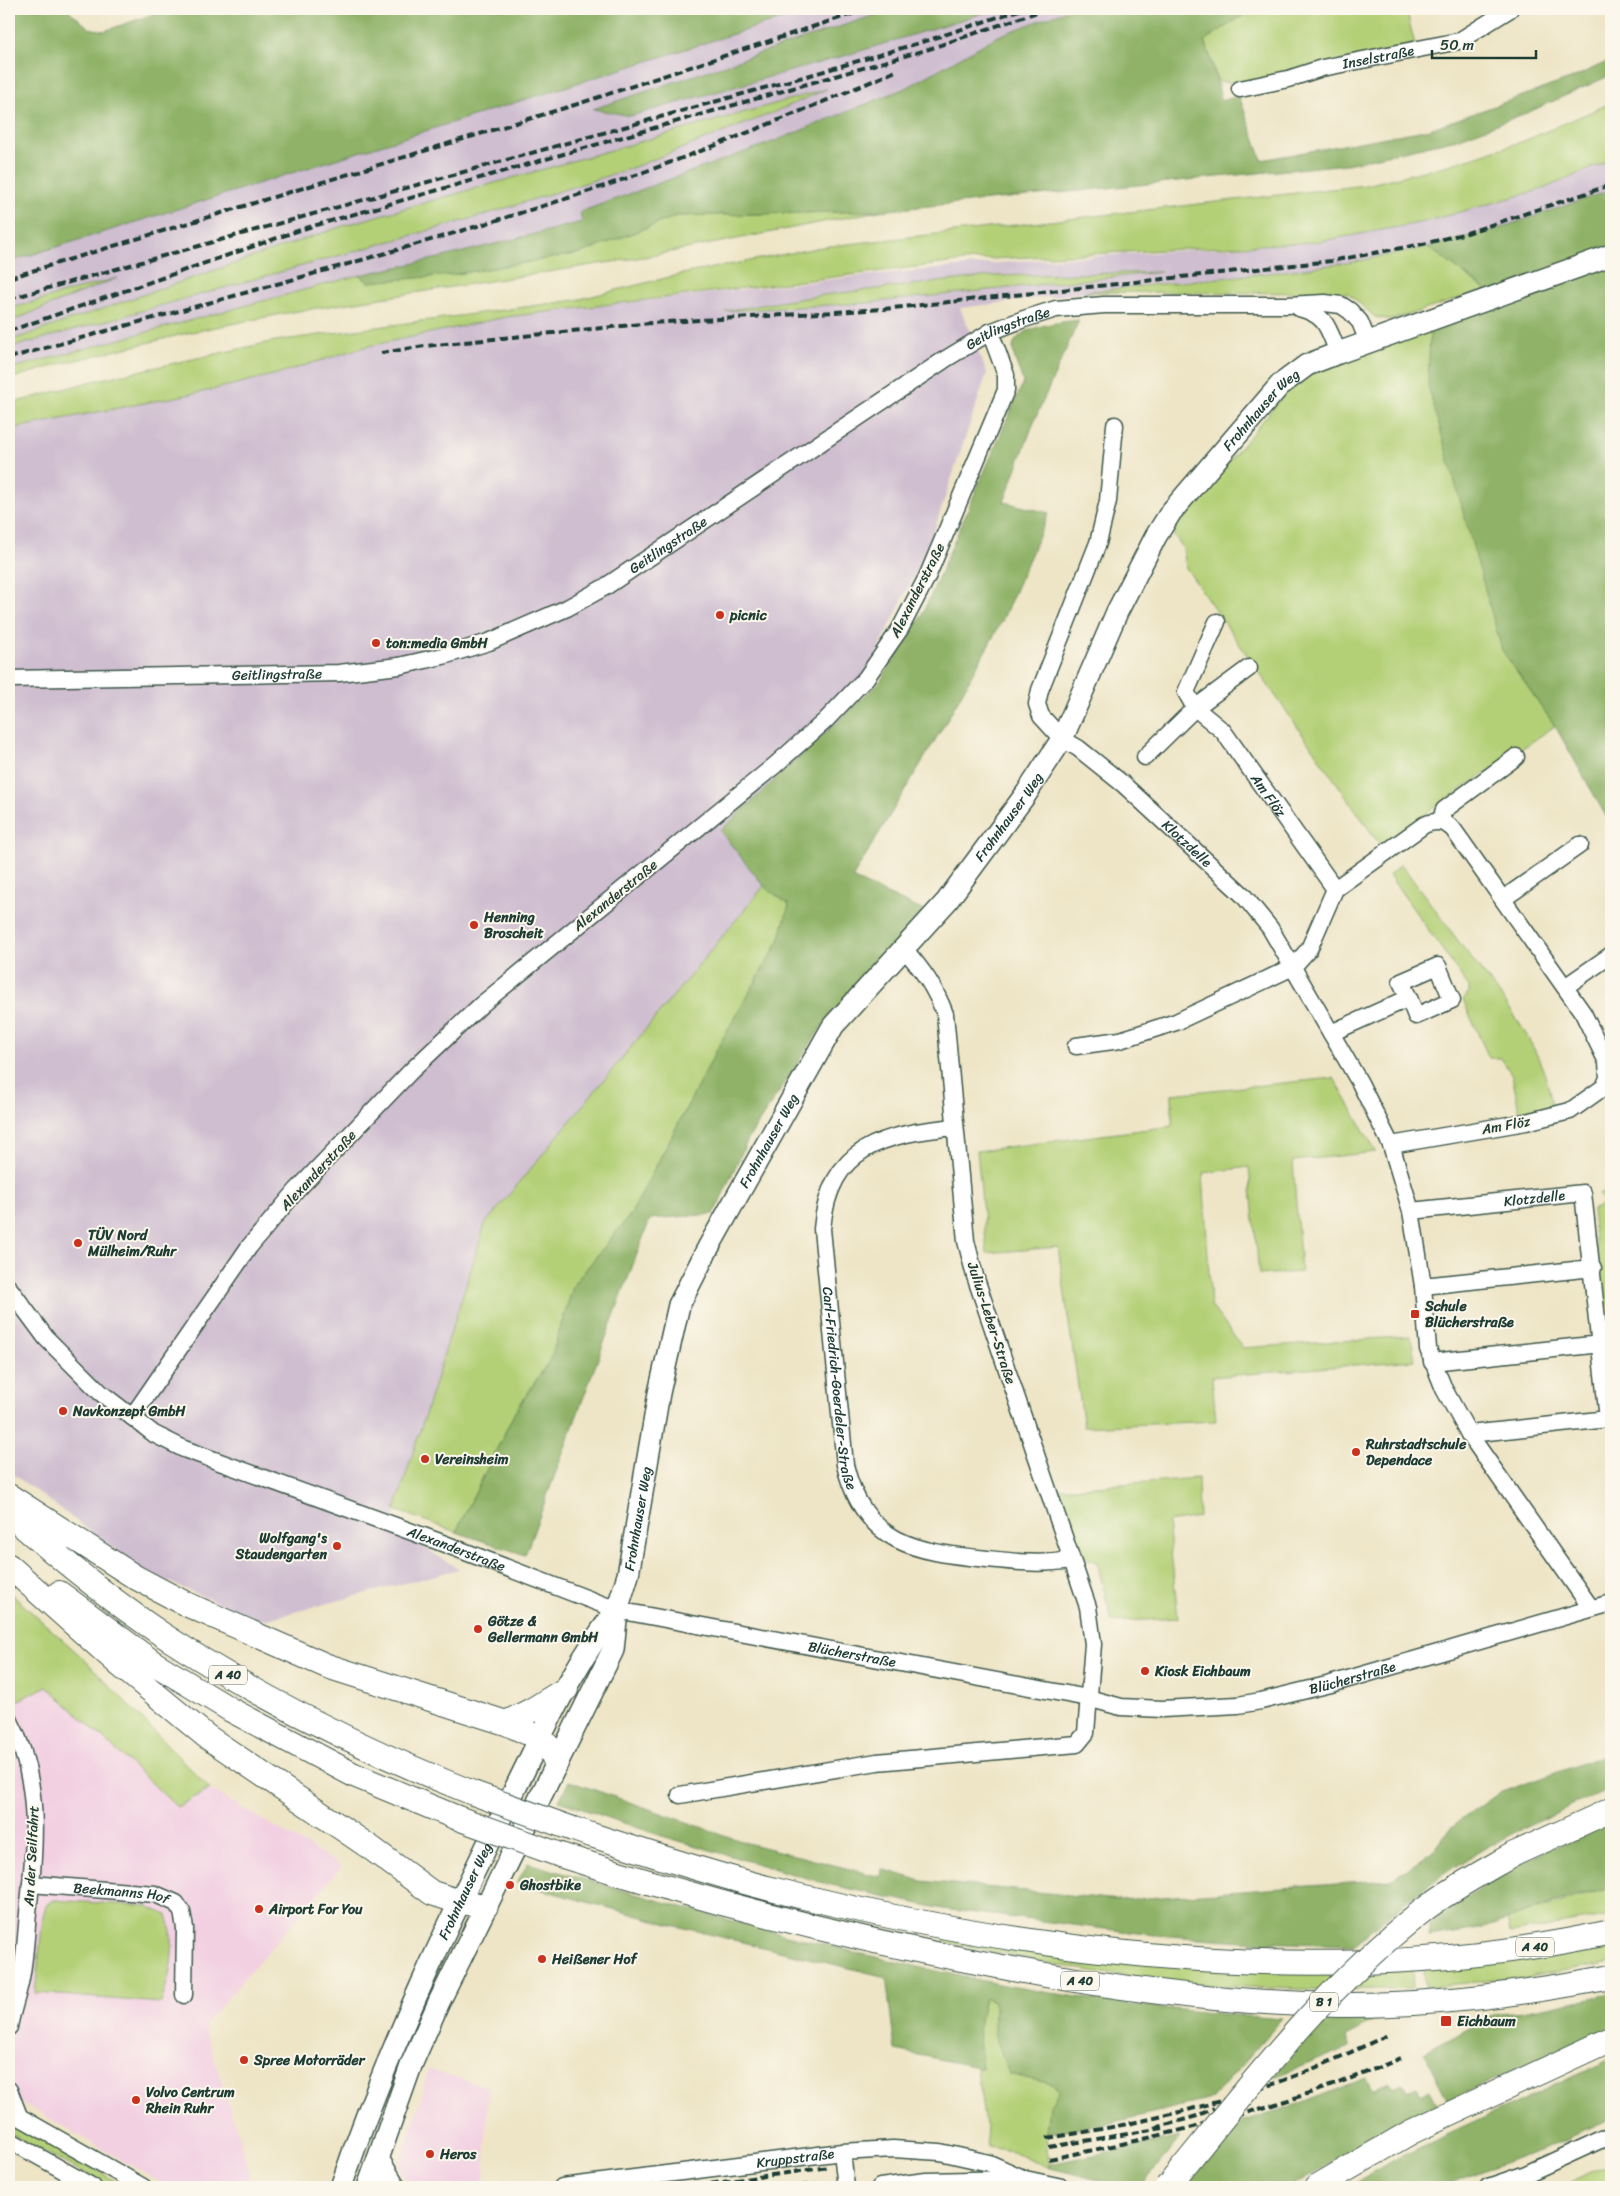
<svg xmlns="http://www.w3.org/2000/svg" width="1620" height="2196" font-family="Sriracha,sans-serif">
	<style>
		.built { fill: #f2d0e2 }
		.industrial { fill: #cfbed0 }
		.green { fill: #b4d077; stroke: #6a8656 }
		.forest { fill: #8fb268; stroke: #57784e }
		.sand { fill: #eeda9e; stroke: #868c69 }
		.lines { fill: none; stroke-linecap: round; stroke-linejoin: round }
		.minor-casing { stroke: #3e564a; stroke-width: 19 }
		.major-casing { stroke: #3e564a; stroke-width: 24 }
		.highway-casing { stroke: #3e564a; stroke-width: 26 }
		.minor { stroke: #fff; stroke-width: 16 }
		.major { stroke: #fff; stroke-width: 21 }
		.highway { stroke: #fff; stroke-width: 24 }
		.rail { stroke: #1f3d34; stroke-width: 4; stroke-dasharray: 8 4; stroke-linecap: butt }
		.highway-bridge-casing { stroke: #3e564a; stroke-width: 26; stroke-linecap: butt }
		.highway-bridge { stroke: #fff; stroke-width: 24 }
		.poi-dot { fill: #c8321e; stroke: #fbf7ec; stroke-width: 2 }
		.labels { text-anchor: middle; stroke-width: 4; stroke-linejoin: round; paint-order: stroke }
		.shield { fill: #fbf7ec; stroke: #61756b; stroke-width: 1 }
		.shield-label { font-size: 12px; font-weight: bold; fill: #1f3d34 }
		.street-label { font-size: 14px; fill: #1f3d34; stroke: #fbf7ec }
		.poi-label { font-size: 14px; font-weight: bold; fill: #1f3d34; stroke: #fbf7ec; text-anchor: start }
	</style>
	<rect width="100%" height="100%" fill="#fbf7ec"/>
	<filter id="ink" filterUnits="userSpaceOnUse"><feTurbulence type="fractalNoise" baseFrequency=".02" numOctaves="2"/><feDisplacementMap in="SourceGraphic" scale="10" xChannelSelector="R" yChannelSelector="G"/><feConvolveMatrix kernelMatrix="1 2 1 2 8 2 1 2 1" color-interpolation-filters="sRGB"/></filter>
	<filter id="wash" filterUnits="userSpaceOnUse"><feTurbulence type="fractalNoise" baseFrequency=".0096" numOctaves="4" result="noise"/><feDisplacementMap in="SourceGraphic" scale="20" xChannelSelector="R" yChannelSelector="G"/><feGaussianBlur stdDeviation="1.12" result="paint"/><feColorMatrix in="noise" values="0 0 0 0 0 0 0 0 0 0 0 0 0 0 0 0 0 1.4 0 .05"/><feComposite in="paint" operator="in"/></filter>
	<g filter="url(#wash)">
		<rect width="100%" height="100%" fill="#eee5c6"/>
		<path class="built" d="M 47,1686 L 177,1807 L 210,1789 L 342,1866 L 204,2025 L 248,2167 L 251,2187 L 168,2187 L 9,2095 L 9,1705 Z
			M 428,2069 L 488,2087 L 484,2183 L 416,2187 L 410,2184 L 401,2174 L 399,2167 L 422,2096 Z"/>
		<path class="industrial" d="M 813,9 L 1070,9 L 996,37 L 908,87 L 775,141 L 580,212 L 583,222 L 439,258 L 360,275 L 9,369 L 9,262 Z
			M 1611,160 L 1611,190 L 1500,228 L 1428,247 L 1354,262 L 1278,272 L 1152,284 L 960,308 L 987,373 L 930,542 L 764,886 L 485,1224 L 395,1510 L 396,1530 L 459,1569 L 260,1621 L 144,1571 L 9,1471 L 9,429 L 207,391 L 277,374 L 364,347 L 506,317 L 861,276 L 1019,261 L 1317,242 Z"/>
		<path class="green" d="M 1253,9 L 1406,9 L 1415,45 L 1244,83 L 1218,82 L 1205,40 Z
			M 827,89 L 770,114 L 629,169 L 484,215 L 9,348 L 9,341 L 346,225 Z
			M 1611,103 L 1611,160 L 1543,189 L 1424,222 L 1317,242 L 973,260 L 506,317 L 364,347 L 277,374 L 207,391 L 9,429 L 9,404 L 93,381 L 275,341 L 576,300 L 682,274 L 822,247 L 1366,185 L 1452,164 L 1524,141 Z
			M 879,211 L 650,256 L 292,312 L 196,331 L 64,363 L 9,379 L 9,369 L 360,275 L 368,282 L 451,275 L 581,253 L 677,216 Z
			M 1428,247 L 1486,290 L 1392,320 L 1375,317 L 1348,293 L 1084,292 L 1278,272 L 1354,262 Z
			M 1161,272 L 865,303 L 725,311 L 823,295 L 992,276 Z
			M 117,278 L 9,322 L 9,309 Z
			M 1430,327 L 1502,650 L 1555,726 L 1380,845 L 1186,568 L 1183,548 L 1171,531 L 1284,395 L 1316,368 Z
			M 1401,864 C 1422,893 1444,921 1465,950 C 1500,995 1545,1047 1552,1106 L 1519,1110 L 1512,1075 L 1501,1058 L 1489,1058 L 1463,1000 L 1469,993 L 1469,987 L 1389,875 Z
			M 764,886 L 789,905 L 779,941 L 722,1040 L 631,1214 L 574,1284 L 551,1358 L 515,1412 L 456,1532 L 395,1510 L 485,1224 Z
			M 1334,1078 L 1376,1152 L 1293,1161 L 1301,1272 L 1259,1275 L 1249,1167 L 1203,1173 L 1211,1306 L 1243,1348 L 1411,1336 L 1415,1360 L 1212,1377 L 1216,1421 L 1084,1427 L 1058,1247 L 987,1253 L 977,1151 L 1172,1126 L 1172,1094 Z
			M 1611,1187 L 1611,1213 L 1599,1195 Z
			M 1601,1206 L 1611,1219 L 1611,1398 L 1592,1210 Z
			M 1198,1478 L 1199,1517 L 1168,1522 L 1178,1618 L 1112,1622 L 1097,1562 L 1082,1556 L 1058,1489 Z
			M 9,1592 L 83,1658 L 210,1789 L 177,1807 L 47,1686 L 15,1702 L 9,1692 Z
			M 1611,1888 L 1611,1916 L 1510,1933 L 1507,1918 Z
			M 54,1900 L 147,1906 L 167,1915 C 177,1946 171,1972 161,2003 L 35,1993 L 43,1916 L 46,1905 Z
			M 945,1937 L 1412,1970 L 1413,1988 C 1310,1992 1207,1988 1105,1973 C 1052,1965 998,1952 945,1942 Z
			M 1611,1943 L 1611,1962 L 1528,1977 L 1425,1987 L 1424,1969 Z
			M 985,1997 L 995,2002 L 993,2016 L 1009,2074 L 1056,2085 L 1059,2091 C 1043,2115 1045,2140 1050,2168 L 1012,2151 L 988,2147 L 977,2068 L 982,2068 L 978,2030 Z
			M 9,2120 L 126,2187 L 111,2187 L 9,2133 Z
			M 1611,2164 L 1611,2187 L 1560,2187 Z"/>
		<path class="forest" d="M 9,9 L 67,9 L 89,28 L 104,31 L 168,9 L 813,9 L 9,262 Z
			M 893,9 L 996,9 L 844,56 L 631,116 L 593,109 Z
			M 1070,9 L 1253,9 L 1205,40 L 1222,101 L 1239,96 L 1262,160 L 1430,129 L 1570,79 L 1611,60 L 1611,75 L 1529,112 L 1457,139 L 1347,164 L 879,211 L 677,216 L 581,253 L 451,275 L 368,282 L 360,275 L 439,258 L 582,222 L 580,212 L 775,141 L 908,87 L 996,37 Z
			M 1611,190 L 1611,346 L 1608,347 L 1611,353 L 1611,825 L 1555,726 L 1502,650 L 1428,386 L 1430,327 L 1486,290 L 1428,247 L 1500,228 Z
			M 1079,320 L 1035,419 L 1004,502 L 1049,513 L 1002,621 L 946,722 L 852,878 L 924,911 L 826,1020 L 748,1139 L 714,1214 L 650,1219 L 525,1555 L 456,1532 L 515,1412 L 551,1358 L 574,1284 L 631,1214 L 722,1040 L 779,941 L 789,905 L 764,886 L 720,831 L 880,682 L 922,615 L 1023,383 C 1021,372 1013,359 1013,348 C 1014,326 1062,322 1079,320 Z
			M 1611,1753 L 1611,1788 C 1569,1807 1527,1825 1487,1847 C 1439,1874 1396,1909 1354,1945 L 1258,1942 L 1155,1935 L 943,1909 L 827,1884 L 662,1836 L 559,1801 L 569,1781 L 747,1843 L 881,1877 L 882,1869 L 921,1881 L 1120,1900 L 1391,1880 L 1432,1852 L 1451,1827 L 1499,1793 Z
			M 1611,1822 L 1611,1888 L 1559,1901 L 1479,1929 L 1429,1937 L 1429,1924 L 1477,1890 L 1527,1860 Z
			M 528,1863 C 675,1906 824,1948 974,1979 C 1075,2000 1179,2011 1282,2019 L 1212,2099 L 1105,2124 L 1046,2133 L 1049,2106 L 1059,2091 L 1056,2085 L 1009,2074 L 994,2033 L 994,2001 L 985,1997 L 978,2030 L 982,2068 L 895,2050 L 886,1977 L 672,1925 L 517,1883 Z
			M 1611,1994 L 1611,2026 L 1448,2101 L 1424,2053 L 1497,2013 L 1527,2011 Z
			M 1324,2019 L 1380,2019 L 1345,2036 L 1350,2047 L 1270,2079 Z
			M 1611,2059 L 1611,2119 L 1557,2143 L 1440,2187 L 1348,2187 L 1393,2160 Z
			M 1366,2078 L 1372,2090 L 1390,2081 L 1393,2086 L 1402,2082 L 1407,2091 L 1417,2087 L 1421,2095 L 1430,2090 L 1438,2106 L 1390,2130 L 1289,2187 L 1180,2187 L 1233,2124 L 1302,2103 Z
			M 1181,2137 L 1140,2187 L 1127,2187 L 1050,2168 L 1050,2164 Z"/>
		<path class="sand" d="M 1603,1300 L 1611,1308 L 1609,1333 L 1605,1330 L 1599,1301 Z"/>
	</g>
	<g filter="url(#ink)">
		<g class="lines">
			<defs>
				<g id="minor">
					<path id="s1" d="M 1240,89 L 1288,79 L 1322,68 L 1459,41 L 1510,9"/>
					<path d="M 1299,308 C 1327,315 1328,328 1338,353"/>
					<path id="s2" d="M 990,332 L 1006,375 L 1006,390 L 927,577 L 900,629 L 866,678 L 825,721 L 774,766 L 481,1005 L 411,1071 L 297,1190 L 249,1247 L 132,1417 L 154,1434 L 184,1449 L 437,1541 L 617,1610 L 1088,1698 L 1121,1707 L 1162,1709 L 1238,1705 L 1261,1701 L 1331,1684 L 1611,1603"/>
					<path id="s3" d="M 1115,425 L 1108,501 L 1098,543 L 1040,690 L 1037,704 L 1041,716 L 1062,739 L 1078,748 L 1123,784 L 1243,895 L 1270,928 L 1360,1083 L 1391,1145 L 1411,1211 L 1423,1286 L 1428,1349 L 1444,1389 L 1469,1434 L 1591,1608"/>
					<path id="s4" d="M 1217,622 L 1186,692 L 1195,708 L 1223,731 L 1335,889"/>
					<path id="s5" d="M 9,679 L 339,673 L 399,666 L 443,656 L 489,642 L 567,608 L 605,587 L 944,360 L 990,332 L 1024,319 L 1056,309 L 1104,305 L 1287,305 L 1325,303 L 1341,305 L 1350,311 L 1360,322 L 1368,342"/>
					<path d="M 1145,757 L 1195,708 L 1249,668"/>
					<path d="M 1440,821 L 1444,810 L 1516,757"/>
					<path d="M 1503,899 L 1580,845"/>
					<path d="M 1565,987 L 1611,955"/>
					<path d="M 1331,1033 L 1409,998 L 1416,1016 L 1452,1000 L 1438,966 L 1401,982 L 1409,998"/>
					<path d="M 1076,1046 L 1120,1040 L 1176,1022 L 1293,967 L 1309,949 L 1335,889 L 1424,825 C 1435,820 1444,821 1453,829 L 1583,1013 L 1607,1062 L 1608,1078 L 1604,1087 L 1570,1111 L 1526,1122 L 1391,1145"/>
					<path id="s6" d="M 955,1127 C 884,1134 829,1146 822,1229 L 845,1465 C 864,1544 915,1552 987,1559 C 1016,1562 1042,1565 1070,1560"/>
					<path id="s7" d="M 1411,1211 L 1583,1193 L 1608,1419 L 1469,1434"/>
					<path d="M 1423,1286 L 1593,1268"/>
					<path d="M 9,1288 L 46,1338 L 101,1393 L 132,1417"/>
					<path d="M 1432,1362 L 1601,1344"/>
					<path d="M 9,1719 C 42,1780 35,1847 28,1913 C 26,1935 25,1957 21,1978 C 18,1995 12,2010 9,2027"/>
					<path d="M 680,1795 L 877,1762 L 1077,1744 L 1086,1733 L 1093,1644 L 1088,1607 L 975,1276 L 966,1241 L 945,1014 C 935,988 923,970 904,949"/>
					<path id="s8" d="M 31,1884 L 155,1894 L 176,1903 L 182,1912 L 185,1928 L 184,1995"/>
					<path d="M 9,2090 L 19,2116"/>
					<path d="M 9,2111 L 143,2187"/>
					<path d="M 9,2140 L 93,2187"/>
					<path d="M 842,2152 L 846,2187"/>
					<path id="s9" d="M 562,2187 L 842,2152 L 893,2149 L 940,2152 L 989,2163 L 1025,2179 L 1062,2187"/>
					<path d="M 880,2187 L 926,2181 L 1017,2179"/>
					<path d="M 1488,2187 L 1526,2174 L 1611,2135"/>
				</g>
				<g id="major">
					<path d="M 378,2159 L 395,2187"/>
					<path id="s10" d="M 341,2187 C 387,2051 449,1921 513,1793 C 544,1731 573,1664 617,1610"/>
					<path id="s11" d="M 368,2187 L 412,2063 L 439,2002 L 613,1650 L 617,1610 L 628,1575 L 659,1393 L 679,1305 L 708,1248 L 833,1026 L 947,901 L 1026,794 L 1062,739 L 1117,612 L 1156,536 L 1171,512 L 1280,385 L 1307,365 L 1338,353 L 1611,255"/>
				</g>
				<path id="highway" d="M 9,1496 L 135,1577 L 186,1604 L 327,1666 L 506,1723 L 541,1739 L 550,1748 L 556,1763
					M 9,1514 C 58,1557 109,1599 163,1635 C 261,1699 364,1750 473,1793
					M 9,1566 L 120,1665 L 206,1736 L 371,1848 L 432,1893 L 460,1902 L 486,1906
					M 59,1593 L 152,1662 L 231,1710 L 354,1775 L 455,1817
					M 506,1723 L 532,1710 L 566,1689
					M 573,1829 C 638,1850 704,1872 771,1889 C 1040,1956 1338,1993 1611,1932
					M 1514,1854 L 1611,1810
					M 560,1855 C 701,1900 842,1937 987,1964 C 1103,1987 1221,2003 1339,2005 C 1429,2006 1522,1994 1611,1977
					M 1316,2187 L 1411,2132 L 1611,2039"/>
			</defs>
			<use href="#minor" class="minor-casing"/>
			<use href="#major" class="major-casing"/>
			<use href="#highway" class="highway-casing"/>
			<use href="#minor" class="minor"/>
			<use href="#major" class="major"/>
			<use href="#highway" class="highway"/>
			<path class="rail" d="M 9,278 L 581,103 L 867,9
				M 9,299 L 814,74 L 929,40 L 1022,9
				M 9,331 L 306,228 L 929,49 L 1046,9
				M 381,353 L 425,346 L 651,323 L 884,309 L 1331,261 L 1423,244 L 1467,233 L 1611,185
				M 9,358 C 195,306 383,257 568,198 C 680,162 788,117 896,71
				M 1155,2128 L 1197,2116 L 1214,2108
				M 1047,2138 C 1115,2128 1181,2114 1246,2093 C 1296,2078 1343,2056 1390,2034
				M 1049,2147 L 1163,2128
				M 1049,2159 C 1170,2135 1288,2107 1401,2058
				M 687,2187 L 829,2167
				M 779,2187 L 828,2184"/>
			<defs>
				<path id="highway-bridge" d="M 473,1793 L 573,1829
					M 455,1817 L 560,1855
					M 1167,2187 C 1246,2091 1322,1989 1421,1912 C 1449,1890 1483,1872 1514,1854"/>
			</defs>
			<use href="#highway-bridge" class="highway-bridge-casing"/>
			<use href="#highway-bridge" class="highway-bridge"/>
		</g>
	</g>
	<g class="poi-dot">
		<circle cx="720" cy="615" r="5"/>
		<circle cx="376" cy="643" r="5"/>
		<circle cx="474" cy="925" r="5"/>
		<circle cx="78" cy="1243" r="5"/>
		<rect x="1410" y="1309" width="10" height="10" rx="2.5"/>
		<circle cx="63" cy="1411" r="5"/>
		<circle cx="1356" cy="1452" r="5"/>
		<circle cx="425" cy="1459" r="5"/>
		<circle cx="337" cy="1546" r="5"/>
		<circle cx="478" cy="1629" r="5"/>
		<circle cx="1145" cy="1671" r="5"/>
		<circle cx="510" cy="1885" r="5"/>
		<circle cx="259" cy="1909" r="5"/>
		<circle cx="542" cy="1959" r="5"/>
		<rect x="1440" y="2015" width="12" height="12" rx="2.5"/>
		<circle cx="244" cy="2060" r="5"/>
		<circle cx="136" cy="2100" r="5"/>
		<circle cx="430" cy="2154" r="5"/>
	</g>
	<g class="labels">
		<g class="shield">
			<rect x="209" y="1665.5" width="38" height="19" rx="4"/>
			<rect x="1516" y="1937.5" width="38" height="19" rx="4"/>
			<rect x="1061" y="1971.5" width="38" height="19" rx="4"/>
			<rect x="1310" y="1992.5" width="28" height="19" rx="4"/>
		</g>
		<g class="shield-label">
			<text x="228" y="1679">A 40</text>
			<text x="1535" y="1951">A 40</text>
			<text x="1080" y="1985">A 40</text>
			<text x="1324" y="2006">B 1</text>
		</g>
		<g class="street-label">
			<text dy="5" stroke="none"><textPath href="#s1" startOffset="142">Inselstraße</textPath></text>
			<text dy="5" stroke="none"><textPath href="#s5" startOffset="1092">Geitlingstraße</textPath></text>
			<text dy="5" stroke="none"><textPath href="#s11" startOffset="2018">Frohnhauser Weg</textPath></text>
			<text dy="5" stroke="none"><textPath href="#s5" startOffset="688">Geitlingstraße</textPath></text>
			<text transform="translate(917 590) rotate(-63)" y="5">Alexanderstraße</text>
			<text dy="5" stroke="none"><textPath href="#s5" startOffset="268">Geitlingstraße</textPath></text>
			<text dy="5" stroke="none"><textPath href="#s4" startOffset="210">Am Flöz</textPath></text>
			<text dy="5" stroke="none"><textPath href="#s11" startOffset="1535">Frohnhauser Weg</textPath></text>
			<text dy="5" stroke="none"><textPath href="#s3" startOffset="499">Klotzdelle</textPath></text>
			<text transform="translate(615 895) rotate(-39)" y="5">Alexanderstraße</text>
			<text transform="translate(1506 1125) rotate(-10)" y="5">Am Flöz</text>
			<text dy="5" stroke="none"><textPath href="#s11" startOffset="1130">Frohnhauser Weg</textPath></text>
			<text transform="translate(318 1170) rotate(-47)" y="5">Alexanderstraße</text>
			<text dy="5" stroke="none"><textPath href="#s7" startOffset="124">Klotzdelle</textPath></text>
			<text transform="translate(992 1323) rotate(72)" y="5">Julius-Leber-Straße</text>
			<text dy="5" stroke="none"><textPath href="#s6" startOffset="348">Carl-Friedrich-Goerdeler-Straße</textPath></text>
			<text dy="5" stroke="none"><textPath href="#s11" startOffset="725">Frohnhauser Weg</textPath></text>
			<text dy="5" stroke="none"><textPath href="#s2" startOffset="1781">Alexanderstraße</textPath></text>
			<text dy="5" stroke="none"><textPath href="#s2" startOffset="2192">Blücherstraße</textPath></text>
			<text dy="5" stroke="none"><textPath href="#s2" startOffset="2701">Blücherstraße</textPath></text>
			<text transform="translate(31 1856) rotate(-87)" y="5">An der Seilfahrt</text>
			<text dy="5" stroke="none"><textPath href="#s10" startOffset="321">Frohnhauser Weg</textPath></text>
			<text dy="5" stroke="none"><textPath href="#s8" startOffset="91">Beekmanns Hof</textPath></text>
			<text dy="5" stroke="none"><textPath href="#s9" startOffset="235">Kruppstraße</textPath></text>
		</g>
		<g class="poi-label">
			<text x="730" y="620">picnic</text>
			<text x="386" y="648">ton:media GmbH</text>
			<text x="484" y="922">Henning<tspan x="484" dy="16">Broscheit</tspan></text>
			<text x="88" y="1240">TÜV Nord<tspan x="88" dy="16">Mülheim/Ruhr</tspan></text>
			<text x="1425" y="1311">Schule<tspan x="1425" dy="16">Blücherstraße</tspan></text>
			<text x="73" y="1416">Navkonzept GmbH</text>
			<text x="1366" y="1449">Ruhrstadtschule<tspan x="1366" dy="16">Dependace</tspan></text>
			<text x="435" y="1464">Vereinsheim</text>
			<text x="327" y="1543" text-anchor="end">Wolfgang's<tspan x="327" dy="16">Staudengarten</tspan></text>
			<text x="488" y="1626">Götze &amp;<tspan x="488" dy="16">Gellermann GmbH</tspan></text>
			<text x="1155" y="1676">Kiosk Eichbaum</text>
			<text x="520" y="1890">Ghostbike</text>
			<text x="269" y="1914">Airport For You</text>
			<text x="552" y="1964">Heißener Hof</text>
			<text x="1457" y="2026">Eichbaum</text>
			<text x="254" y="2065">Spree Motorräder</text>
			<text x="146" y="2097">Volvo Centrum<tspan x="146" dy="16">Rhein Ruhr</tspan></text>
			<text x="440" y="2159">Heros</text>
		</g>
	</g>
	<rect width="1620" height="2196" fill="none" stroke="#fbf7ec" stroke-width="30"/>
	<path d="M1432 50v8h104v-8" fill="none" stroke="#1f3d34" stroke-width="2.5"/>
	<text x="1440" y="50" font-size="15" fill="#1f3d34" stroke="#fbf7ec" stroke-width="4" paint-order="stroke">50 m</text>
</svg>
